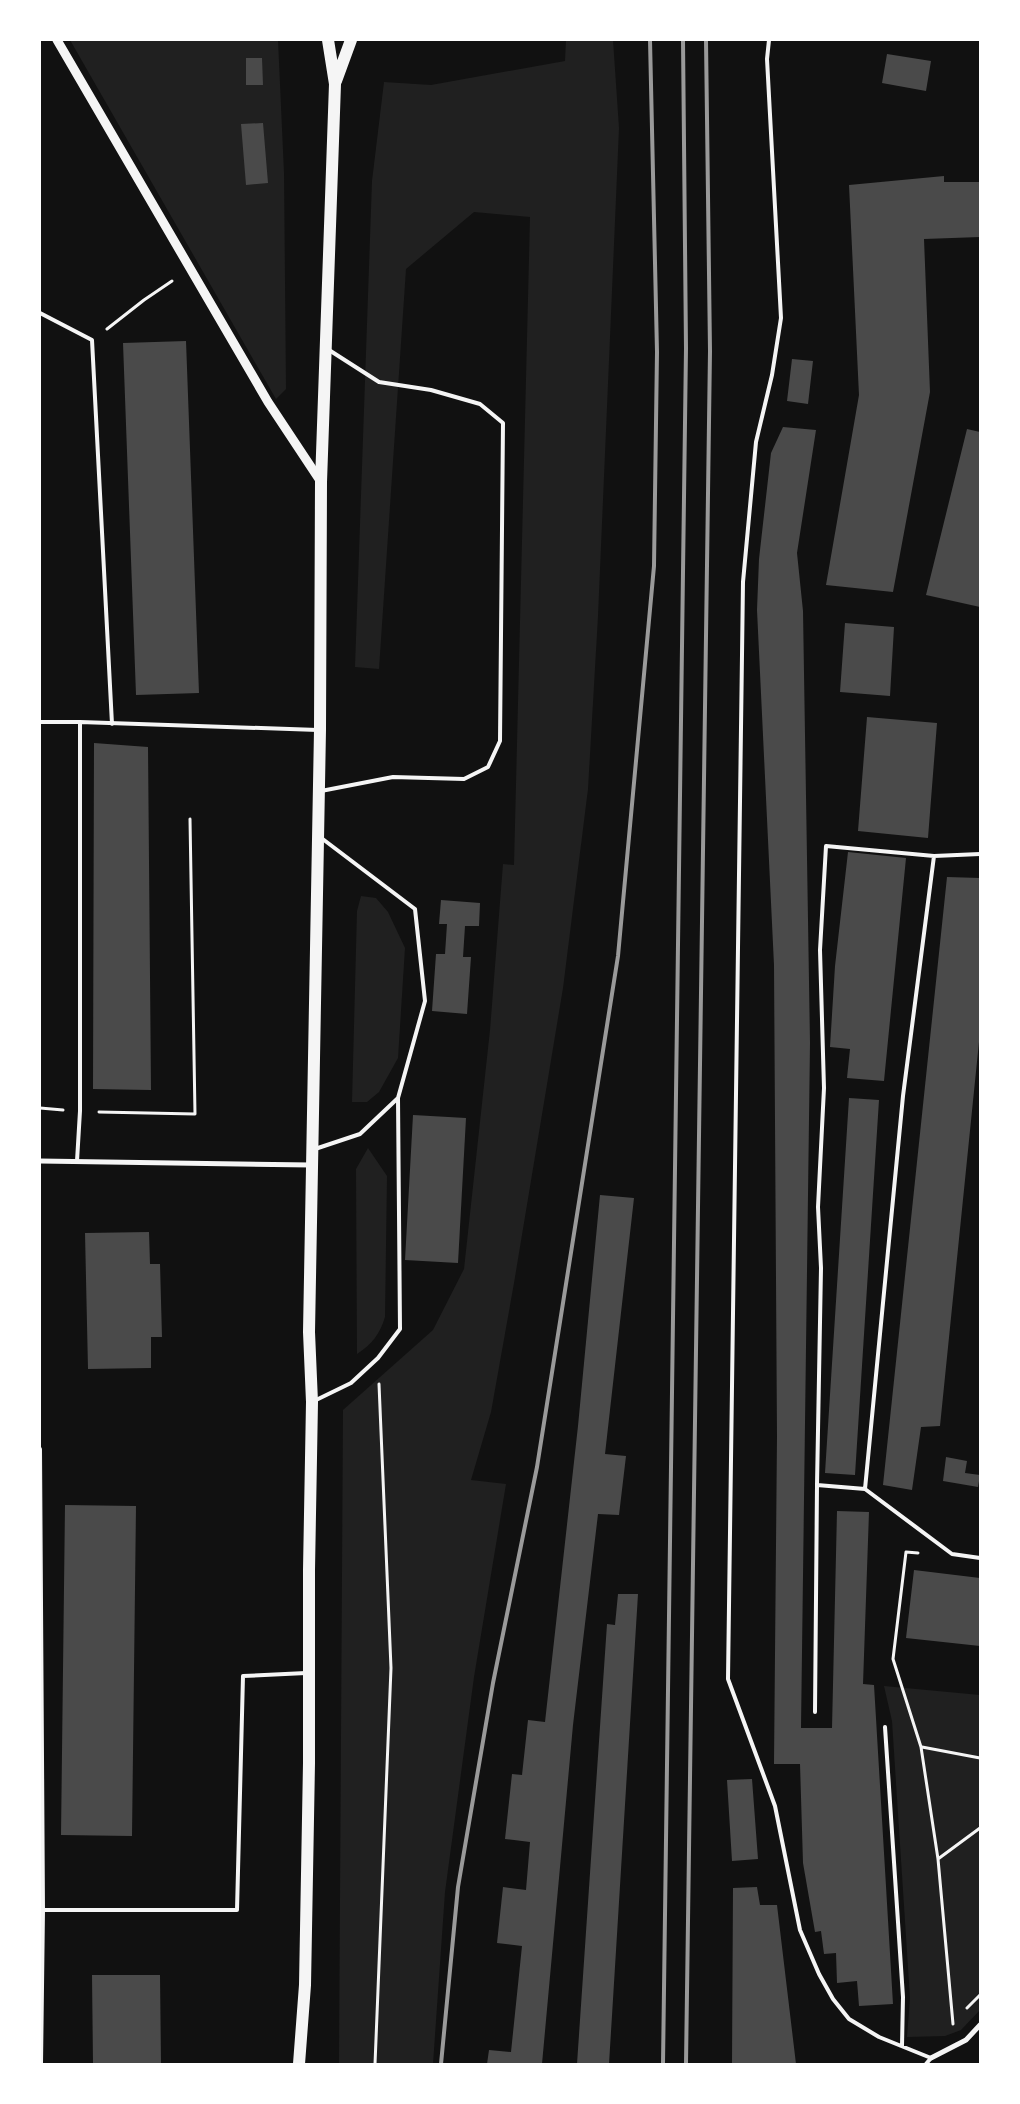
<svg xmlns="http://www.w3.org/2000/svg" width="1020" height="2104" font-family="'Exo 2',sans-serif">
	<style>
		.green { fill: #202020 }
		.building { fill: #4a4a4a }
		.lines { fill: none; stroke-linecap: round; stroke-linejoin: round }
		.path { stroke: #f5f5f5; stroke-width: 3 }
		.service { stroke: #f5f5f5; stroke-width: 4 }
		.minor { stroke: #f5f5f5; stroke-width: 5 }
		.tertiary { stroke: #f5f5f5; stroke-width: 9 }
		.primary { stroke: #f5f5f5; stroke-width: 12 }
		.rail { stroke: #9a9a9a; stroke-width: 4 }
	</style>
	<rect width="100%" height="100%" fill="#111"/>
	<path class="green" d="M 70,40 L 278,40 L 284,173 L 286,389 L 276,399 Z
		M 566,40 L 613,40 L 619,128 L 598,616 L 588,789 L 563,988 L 514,1283 L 491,1412 L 471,1480 L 506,1484 L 474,1677 L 445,1892 L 433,2064 L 339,2064 L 343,1410 L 433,1330 L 464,1269 L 490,1030 L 503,864 L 514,865 L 530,217 L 474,212 L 406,269 L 379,669 L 355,667 L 372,181 L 384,82 L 431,85 L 565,61 Z
		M 361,896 L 376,898 L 388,912 L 405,948 L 398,1058 L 379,1092 L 367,1102 L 352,1102 L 357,911 Z
		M 368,1148 L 387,1176 L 385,1317 C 380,1334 372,1344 357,1354 L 356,1169 Z
		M 884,1686 L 980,1695 L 980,2010 L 961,2030 L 945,2036 L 907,2037 L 910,1998 L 892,1721 Z"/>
	<path class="building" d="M 887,54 L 931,61 L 926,91 L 882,83 Z
		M 246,58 L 262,58 L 263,85 L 246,85 Z
		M 263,123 L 268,183 L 246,185 L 241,124 Z
		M 944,176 L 944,182 L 980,182 L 980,237 L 924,239 L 930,392 L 893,592 L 826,585 L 859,395 L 849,185 Z
		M 186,341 L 199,693 L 136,695 L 123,343 Z
		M 792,359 L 813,361 L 808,404 L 787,401 Z
		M 783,427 L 816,430 L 797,553 L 803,611 L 810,1043 L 801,1728 L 832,1728 L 837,1511 L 869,1512 L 863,1684 L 874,1685 L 893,2004 L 859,2006 L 857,1981 L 837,1983 L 836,1953 L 824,1954 L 821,1931 L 815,1932 L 803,1863 L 800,1764 L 774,1764 L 777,1436 L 774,965 L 757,610 L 759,559 L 771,453 Z
		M 967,429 L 980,432 L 980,607 L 926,595 Z
		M 845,623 L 894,627 L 890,696 L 840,692 Z
		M 867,717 L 937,723 L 928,838 L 858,831 Z
		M 94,743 L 148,747 L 151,1090 L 93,1089 Z
		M 848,852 L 906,858 L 884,1081 L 847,1078 L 850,1049 L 830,1047 L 835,966 Z
		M 947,877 L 980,878 L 980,1032 L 940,1426 L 921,1427 L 912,1490 L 883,1485 Z
		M 441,900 L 480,903 L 479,926 L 465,926 L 463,957 L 471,957 L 467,1014 L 432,1011 L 436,954 L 445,954 L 447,924 L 439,924 Z
		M 849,1098 L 879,1100 L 855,1475 L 825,1473 Z
		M 413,1115 L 466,1118 L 458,1263 L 405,1260 Z
		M 600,1195 L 634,1198 L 605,1454 L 626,1456 L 619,1515 L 598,1514 L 573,1725 L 542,2064 L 487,2064 L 489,2050 L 511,2052 L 522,1946 L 497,1943 L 503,1887 L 526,1890 L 530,1842 L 505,1839 L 512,1774 L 522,1775 L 528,1720 L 545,1722 L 578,1426 Z
		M 149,1232 L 150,1264 L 160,1264 L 162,1337 L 151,1337 L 151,1368 L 88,1369 L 85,1233 Z
		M 946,1457 L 967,1461 L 965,1473 L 980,1475 L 978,1487 L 943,1481 Z
		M 65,1505 L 136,1506 L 132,1836 L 61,1835 Z
		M 914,1570 L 980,1578 L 980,1646 L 906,1638 Z
		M 618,1594 L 638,1594 L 609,2064 L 577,2064 L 607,1624 L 615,1625 Z
		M 752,1779 L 758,1859 L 732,1861 L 727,1780 Z
		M 757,1887 L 760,1905 L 777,1905 L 796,2064 L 732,2064 L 733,1888 Z
		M 92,1975 L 160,1975 L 161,2064 L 93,2064 Z"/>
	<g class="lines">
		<path class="path" d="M 107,329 L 144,300 L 172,281
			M 40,1108 L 63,1110
			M 99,1112 L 195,1114 L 190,819
			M 918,1553 L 906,1552 L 893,1659 L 921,1747 L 938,1859 L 953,2024
			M 922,1747 L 980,1758
			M 938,1859 L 980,1828
			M 967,2008 L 980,1995
			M 375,2064 L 391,1668 L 379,1384"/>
		<path class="service" d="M 769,40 L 767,59 L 781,318 L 772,375 L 756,442 L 743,582 L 728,1679 L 775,1806 L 800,1930 L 819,1974 L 833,1999 L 849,2019 L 879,2037 L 931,2058 L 926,2064
			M 40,313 L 92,340 L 112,724
			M 40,722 L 80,722 L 318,730
			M 321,791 L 393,777 L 464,779 L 488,767 L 500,741 L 503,423 L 480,404 L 431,390 L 379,382 L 329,350
			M 315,1149 L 360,1134 L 398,1098 L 425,1001 L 415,909 L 320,837
			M 77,1161 L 80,1111 L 80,722
			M 314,1401 L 351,1383 L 378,1358 L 400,1329 L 398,1098
			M 40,1449 L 43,1910 L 41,2064
			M 817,1485 L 821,1268 L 818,1207 L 824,1088 L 820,950 L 826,846 L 934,856
			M 865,1489 L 903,1096 L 934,856 L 980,854
			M 815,1712 L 817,1485 L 865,1489 L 952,1554 L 980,1558
			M 885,1727 L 903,1997 L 902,2046
			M 43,1910 L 237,1910 L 243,1676 L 306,1673"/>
		<path class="minor" d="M 40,1161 L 311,1165
			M 931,2058 L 966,2040 L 980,2025"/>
		<path class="tertiary" d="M 57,40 L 268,402 L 321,482"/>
		<path class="primary" d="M 336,81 L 351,40
			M 299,2064 L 305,1985 L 309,1763 L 309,1570 L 312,1402 L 309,1332 L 320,730 L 321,482 L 335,84 L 328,40"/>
		<path class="rail" d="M 441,2064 L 458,1887 L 493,1683 L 537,1467 L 618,956 L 654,566 L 657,352 L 650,40
			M 663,2064 L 686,348 L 683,40
			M 686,2064 L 710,351 L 706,40"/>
	</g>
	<rect width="1020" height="2104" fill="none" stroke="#ffffff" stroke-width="82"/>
</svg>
